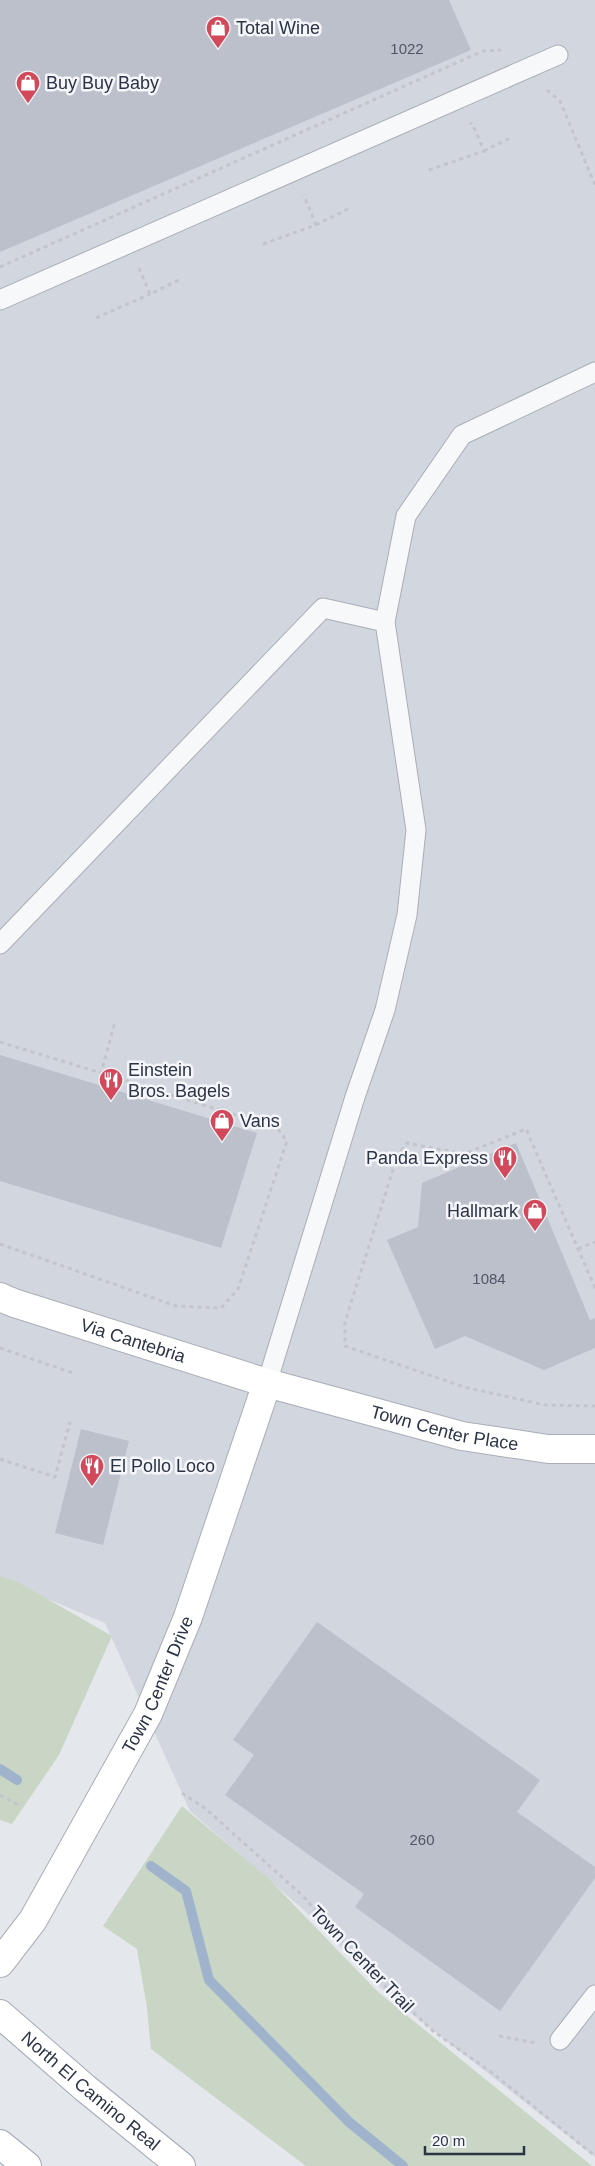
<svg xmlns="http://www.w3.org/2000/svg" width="595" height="2166" font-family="Helvetica,sans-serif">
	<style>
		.built { fill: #d2d6de }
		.green { fill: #c9d6c5 }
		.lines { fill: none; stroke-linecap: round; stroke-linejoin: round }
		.stream { stroke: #9fb4cc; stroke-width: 10 }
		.building { fill: #bbc0ca }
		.lane-casing { stroke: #a9aeb7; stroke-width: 21 }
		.secondary-casing { stroke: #a9aeb7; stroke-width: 30 }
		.primary-casing { stroke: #a3abb8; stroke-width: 30 }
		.path { stroke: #c2c5cb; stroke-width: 3; stroke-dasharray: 4 4; stroke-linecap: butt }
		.lane { stroke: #f7f8fa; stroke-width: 19 }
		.secondary { stroke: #fff; stroke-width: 28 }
		.primary { stroke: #fff; stroke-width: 28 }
		.labels { text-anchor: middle; stroke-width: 5; stroke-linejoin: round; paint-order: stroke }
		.number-label { font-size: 15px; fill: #4f5766 }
		.poi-label { font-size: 18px; fill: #2b3445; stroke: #f4f6f9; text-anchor: start }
		.street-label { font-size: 18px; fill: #2b3445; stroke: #f4f6f9 }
	</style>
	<rect width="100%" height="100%" fill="#e4e7ec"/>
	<path class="built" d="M 0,0 L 595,0 L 595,2157 L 389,1996 L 306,1912 L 190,1811 L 105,1623 L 0,1579 Z"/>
	<path class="green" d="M 0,1576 L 16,1581 L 112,1636 L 59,1755 L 12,1824 L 0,1820 Z
		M 182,1806 L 268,1878 L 378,1992 L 592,2166 L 306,2166 L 151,2049 L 147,2008 L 137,1949 L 103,1926 Z"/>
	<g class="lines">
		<path class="stream" d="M 0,1769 L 17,1780
			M 151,1866 L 186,1891 L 209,1980 L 349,2122 L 403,2166"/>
	</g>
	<path class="building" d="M 0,0 L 449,0 L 471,50 L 0,252 Z
		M 0,1055 L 257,1133 L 221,1248 L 0,1181 Z
		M 516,1143 L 590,1320 L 595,1318 L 595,1348 L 544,1370 L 465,1336 L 435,1349 L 387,1240 L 418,1227 L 422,1183 Z
		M 81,1429 L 129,1441 L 103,1545 L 55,1533 Z
		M 317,1622 L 540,1780 L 517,1812 L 595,1867 L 595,1878 L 500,2011 L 355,1907 L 364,1894 L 225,1795 L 254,1755 L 233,1740 Z"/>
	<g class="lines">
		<defs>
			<path id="lane" d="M 0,300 L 558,55
				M 0,944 L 323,608 L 385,622
				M 267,1383 L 355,1097 L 385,1010 L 407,915 L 416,830 L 385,622 L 406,516 L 462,435 L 595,372
				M 560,2040 L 595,1995"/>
			<g id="secondary">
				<path id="s1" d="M 0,1297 L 14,1303 L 267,1383 L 462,1436 L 548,1449 L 595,1449"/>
				<path id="s2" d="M 0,1963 L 33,1920 L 148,1714 L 188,1617 L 267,1383"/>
			</g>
			<g id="primary">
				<path id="s3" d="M 0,2014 L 85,2088 L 181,2166"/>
				<path d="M 0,2144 L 27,2166"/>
			</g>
		</defs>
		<use href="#lane" class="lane-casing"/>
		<use href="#secondary" class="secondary-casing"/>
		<use href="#primary" class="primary-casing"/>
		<path class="path" d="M 547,90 L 560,101 L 595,185
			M 484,151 L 512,137
			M 429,170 L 484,151 L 473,125 L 470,123
			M 316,225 L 350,208
			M 263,244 L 316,225 L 305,198 L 302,197
			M 0,267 L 483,51 L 501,50
			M 139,268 L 150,294 L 179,280
			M 96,318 L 150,294
			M 0,1042 L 101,1073 L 115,1022
			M 0,1244 L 176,1306 L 221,1308 L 238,1289 L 287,1141 L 277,1128 L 101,1073
			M 578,1249 L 595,1242
			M 595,1288 L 526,1129 L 464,1154 L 407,1143 L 397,1157 L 345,1322 L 345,1346 L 464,1387 L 545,1405 L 595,1406
			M 0,1348 L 73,1373
			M 0,1459 L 55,1477 L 70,1422
			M 182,1793 L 206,1809 L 303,1896 L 368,1970 L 433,2031 L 491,2072 L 595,2156
			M 0,1795 L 20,1806
			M 499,2036 L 536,2043"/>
		<use href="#lane" class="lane"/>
		<use href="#secondary" class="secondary"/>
		<use href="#primary" class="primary"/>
	</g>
	<defs>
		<symbol id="shop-pin" viewBox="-11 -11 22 30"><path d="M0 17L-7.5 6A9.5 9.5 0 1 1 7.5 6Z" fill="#d1495b" stroke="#f4f6f9"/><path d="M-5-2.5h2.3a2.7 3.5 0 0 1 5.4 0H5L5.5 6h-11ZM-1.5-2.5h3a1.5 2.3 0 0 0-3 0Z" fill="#fff"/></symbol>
		<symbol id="restaurant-pin" viewBox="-11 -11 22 30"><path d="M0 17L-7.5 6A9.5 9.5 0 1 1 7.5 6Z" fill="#d1495b" stroke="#f4f6f9"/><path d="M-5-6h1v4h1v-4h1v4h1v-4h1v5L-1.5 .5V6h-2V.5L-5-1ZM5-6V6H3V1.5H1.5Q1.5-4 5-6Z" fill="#fff"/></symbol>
	</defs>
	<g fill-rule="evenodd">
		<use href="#shop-pin" x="204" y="14" width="28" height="38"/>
		<use href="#shop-pin" x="14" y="69" width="28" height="38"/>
		<use href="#restaurant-pin" x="97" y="1066" width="28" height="38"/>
		<use href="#shop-pin" x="208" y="1107" width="28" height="38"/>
		<use href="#restaurant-pin" x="491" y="1144" width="28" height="38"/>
		<use href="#shop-pin" x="521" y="1197" width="28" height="38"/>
		<use href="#restaurant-pin" x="78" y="1452" width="28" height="38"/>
	</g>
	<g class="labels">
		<g class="number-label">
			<text x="407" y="54">1022</text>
			<text x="489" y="1284">1084</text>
			<text x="422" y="1845">260</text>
		</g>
		<g class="poi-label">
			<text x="236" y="34">Total Wine</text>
			<text x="46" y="89">Buy Buy Baby</text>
			<text x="128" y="1076">Einstein<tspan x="128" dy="21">Bros. Bagels</tspan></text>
			<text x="240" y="1127">Vans</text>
			<text x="488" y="1164" text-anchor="end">Panda Express</text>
			<text x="518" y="1217" text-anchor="end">Hallmark</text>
			<text x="110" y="1472">El Pollo Loco</text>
		</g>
		<g class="street-label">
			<text dy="6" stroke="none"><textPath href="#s1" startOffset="140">Via Cantebria</textPath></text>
			<text dy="6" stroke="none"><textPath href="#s1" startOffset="464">Town Center Place</textPath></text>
			<text dy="6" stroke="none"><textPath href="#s2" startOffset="321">Town Center Drive</textPath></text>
			<text transform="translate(362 1959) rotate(46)" y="6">Town Center Trail</text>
			<text dy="6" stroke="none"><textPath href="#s3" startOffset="119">North El Camino Real</textPath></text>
		</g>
	</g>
	<path d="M425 2146v8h99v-8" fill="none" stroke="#2b3445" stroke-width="2.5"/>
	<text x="432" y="2146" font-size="15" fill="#2b3445" stroke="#f4f6f9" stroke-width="4" paint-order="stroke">20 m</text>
</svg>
